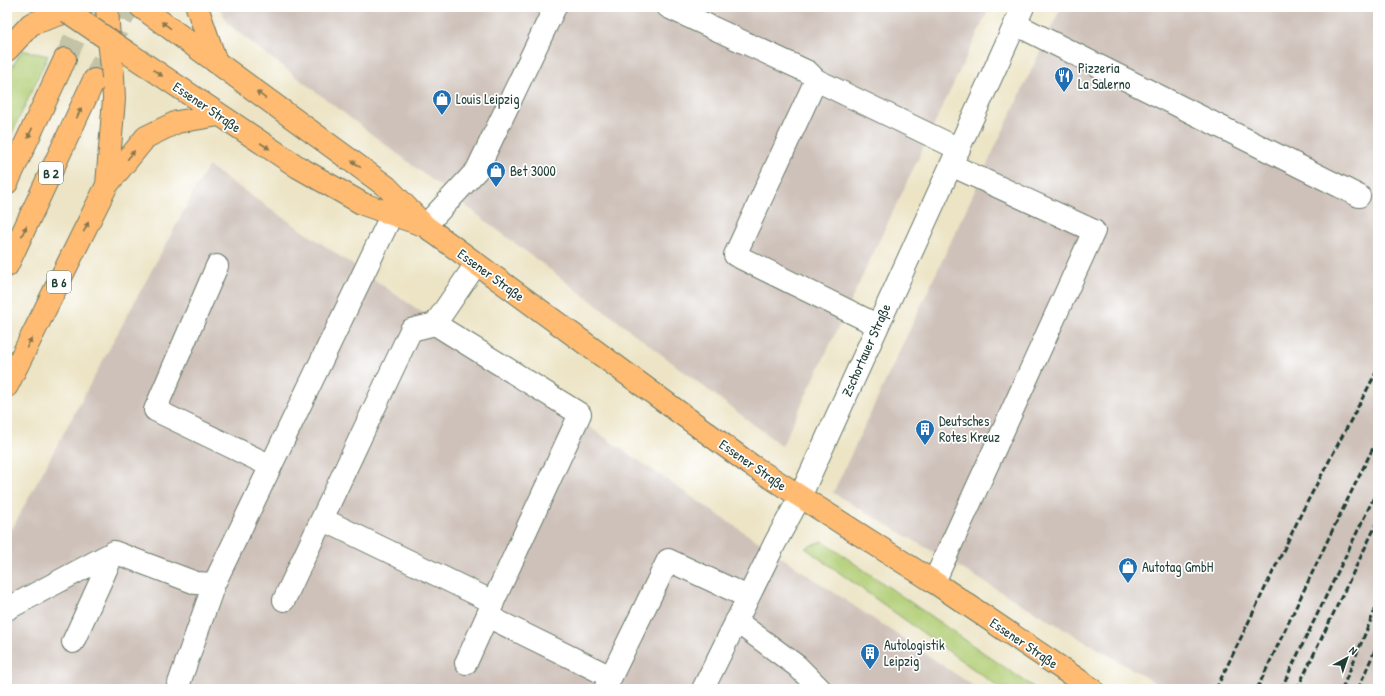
<svg xmlns="http://www.w3.org/2000/svg" width="1385" height="696" font-family="'Patrick Hand',sans-serif">
	<style>
		.industrial { fill: #cec1b9 }
		.green { fill: #b0cd74; stroke: #688554 }
		.lines { fill: none; stroke-linecap: round; stroke-linejoin: round }
		.highway-tunnel { stroke: #c3c3a8; stroke-width: 22; stroke-dasharray: 22 11; stroke-linecap: butt }
		.minor-casing { stroke: #677767; stroke-width: 24 }
		.major-casing { stroke: #677767; stroke-width: 24 }
		.highway-casing { stroke: #677767; stroke-width: 24 }
		.minor { stroke: #fff; stroke-width: 22 }
		.major { stroke: #ffbb71; stroke-width: 22 }
		.highway { stroke: #ffbb71; stroke-width: 22 }
		.rail { stroke: #1f3d34; stroke-width: 3; stroke-dasharray: 6 3; stroke-linecap: butt }
		.major-bridge-casing { stroke: #677767; stroke-width: 24; stroke-linecap: butt }
		.highway-bridge-casing { stroke: #677767; stroke-width: 24; stroke-linecap: butt }
		.major-bridge { stroke: #ffbb71; stroke-width: 22 }
		.highway-bridge { stroke: #ffbb71; stroke-width: 22 }
		.oneway { fill: #84764f }
		.labels { text-anchor: middle; stroke-width: 3.5; stroke-linejoin: round; paint-order: stroke }
		.shield { fill: #fff; stroke: #627771; stroke-width: 1 }
		.shield-label { font-size: 13px; font-weight: bold; fill: #1f3d34 }
		.poi-label { font-size: 14px; fill: #1f3d34; stroke: #fff; text-anchor: start }
		.street-label { font-size: 14px; fill: #1f3d34; stroke: #fff }
	</style>
	<rect width="100%" height="100%" fill="#fff"/>
	<filter id="ink" filterUnits="userSpaceOnUse"><feTurbulence type="fractalNoise" baseFrequency=".025" numOctaves="2"/><feDisplacementMap in="SourceGraphic" scale="8" xChannelSelector="R" yChannelSelector="G"/><feConvolveMatrix kernelMatrix="1 2 1 2 8 2 1 2 1" color-interpolation-filters="sRGB"/></filter>
	<filter id="wash" filterUnits="userSpaceOnUse"><feTurbulence type="fractalNoise" baseFrequency=".012" numOctaves="4" result="noise"/><feDisplacementMap in="SourceGraphic" scale="16" xChannelSelector="R" yChannelSelector="G"/><feGaussianBlur stdDeviation="0.9" result="paint"/><feColorMatrix in="noise" values="0 0 0 0 0 0 0 0 0 0 0 0 0 0 0 0 0 1.4 0 .05"/><feComposite in="paint" operator="in"/></filter>
	<g filter="url(#wash)">
		<rect width="100%" height="100%" fill="#ece4c5"/>
		<path class="industrial" d="M 219,7 L 990,7 L 782,446 L 257,47 L 229,25 Z
			M 1061,7 L 1378,7 L 1378,689 L 1166,689 L 833,493 Z
			M 208,166 L 711,510 L 978,689 L 7,689 L 7,538 Z"/>
		<path class="green" d="M 22,50 L 48,56 L 7,144 L 7,76 Z
			M 822,541 L 1036,689 L 1001,689 L 805,548 Z"/>
	</g>
	<g filter="url(#ink)">
		<g class="lines">
			<path class="highway-tunnel" d="M 65,59 L 89,7
				M 94,80 L 128,7"/>
			<defs>
				<path id="minor" d="M 668,7 L 808,72 L 816,80
					M 1015,24 L 1359,196
					M 425,226 L 477,170 L 555,7
					M 217,266 L 155,410 L 271,466
					M 435,324 L 411,330 L 322,519 L 493,602 L 580,414 L 435,324 L 476,264
					M 877,325 L 735,255 L 816,80 L 959,149
					M 934,582 L 1094,231 L 951,165
					M 284,600 L 322,519
					M 7,609 L 114,552
					M 487,616 L 611,677
					M 736,621 L 797,666 L 820,689
					M 73,642 L 114,552 L 196,583 L 214,584
					M 466,663 L 493,603
					M 177,689 L 214,584 L 392,214
					M 605,689 L 668,560 L 748,597
					M 703,689 L 775,543 L 800,497 L 1023,7"/>
				<path id="major" d="M 141,7 L 387,187 L 425,226 L 751,465 L 934,582 L 1092,689
					M 125,51 L 298,167 L 363,204 L 420,224"/>
				<path id="highway" d="M 107,7 L 109,40
					M 197,7 L 216,62
					M 7,50 L 31,24 L 81,7
					M 7,183 L 65,59
					M 107,185 L 114,99 L 113,77
					M 7,266 L 94,80
					M 7,386 L 107,185 L 146,137 L 177,122 L 219,115"/>
			</defs>
			<use href="#minor" class="minor-casing"/>
			<use href="#major" class="major-casing"/>
			<use href="#highway" class="highway-casing"/>
			<use href="#minor" class="minor"/>
			<use href="#major" class="major"/>
			<use href="#highway" class="highway"/>
			<path class="rail" d="M 1216,689 L 1303,510 L 1378,369
				M 1257,689 L 1334,527 L 1378,438
				M 1281,689 L 1378,489
				M 1297,689 L 1378,521
				M 1342,689 L 1378,603
				M 1358,689 L 1378,643"/>
			<defs>
				<path id="major-bridge" d="M 68,12 L 125,51"/>
				<path id="highway-bridge" d="M 109,40 L 113,77"/>
			</defs>
			<use href="#major-bridge" class="major-bridge-casing"/>
			<use href="#highway-bridge" class="highway-bridge-casing"/>
			<use href="#major-bridge" class="major-bridge"/>
			<use href="#highway-bridge" class="highway-bridge"/>
		</g>
		<defs><path id="oneway-solid" d="M-6-.8H1V-3.2L6.5 0L1 3.2V.8H-6Z"/></defs>
		<g class="oneway">
			<use href="#oneway-solid" transform="translate(166 25) rotate(-144)"/>
			<use href="#oneway-solid" transform="translate(158 73) rotate(34)"/>
			<use href="#oneway-solid" transform="translate(261 95) rotate(-144)"/>
			<use href="#oneway-solid" transform="translate(79 113) rotate(-65)"/>
			<use href="#oneway-solid" transform="translate(30 133) rotate(115)"/>
			<use href="#oneway-solid" transform="translate(265 146) rotate(33)"/>
			<use href="#oneway-solid" transform="translate(131 155) rotate(-51)"/>
			<use href="#oneway-solid" transform="translate(356 164) rotate(-144)"/>
			<use href="#oneway-solid" transform="translate(86 227) rotate(-64)"/>
			<use href="#oneway-solid" transform="translate(24 231) rotate(-65)"/>
			<use href="#oneway-solid" transform="translate(29 343) rotate(-64)"/>
		</g>
	</g>
	<defs>
		<symbol id="restaurant-pin" viewBox="-11 -11 22 30"><path d="M0 17L-7.5 6A9.5 9.5 0 1 1 7.5 6Z" fill="#1f6fb2" stroke="#fff"/><path d="M-5-6h1v4h1v-4h1v4h1v-4h1v5L-1.5 .5V6h-2V.5L-5-1ZM5-6V6H3V1.5H1.5Q1.5-4 5-6Z" fill="#fff"/></symbol>
		<symbol id="shop-pin" viewBox="-11 -11 22 30"><path d="M0 17L-7.5 6A9.5 9.5 0 1 1 7.5 6Z" fill="#1f6fb2" stroke="#fff"/><path d="M-5-2.5h2.3a2.7 3.5 0 0 1 5.4 0H5L5.5 6h-11ZM-1.5-2.5h3a1.5 2.3 0 0 0-3 0Z" fill="#fff"/></symbol>
		<symbol id="building-pin" viewBox="-11 -11 22 30"><path d="M0 17L-7.5 6A9.5 9.5 0 1 1 7.5 6Z" fill="#1f6fb2" stroke="#fff"/><path d="M-4-6H4V6H1V3H-1V6H-4ZM-2.5-4.3h1.7v1.8h-1.7ZM.8-4.3h1.7v1.8H.8ZM-2.5-1h1.7V.8h-1.7ZM.8-1h1.7V.8H.8Z" fill="#fff"/></symbol>
	</defs>
	<g fill-rule="evenodd">
		<use href="#restaurant-pin" x="1053" y="65" width="22" height="30"/>
		<use href="#shop-pin" x="431" y="88" width="22" height="30"/>
		<use href="#shop-pin" x="485" y="160" width="22" height="30"/>
		<use href="#building-pin" x="914" y="418" width="22" height="30"/>
		<use href="#shop-pin" x="1117" y="556" width="22" height="30"/>
		<use href="#building-pin" x="859" y="642" width="22" height="30"/>
	</g>
	<g class="labels">
		<g class="shield">
			<rect x="39" y="162" width="24" height="22" rx="3"/>
			<rect x="47" y="271" width="24" height="22" rx="3"/>
		</g>
		<g class="shield-label">
			<text x="51" y="178">B 2</text>
			<text x="59" y="287">B 6</text>
		</g>
		<g class="poi-label">
			<text x="1078" y="73">Pizzeria<tspan x="1078" dy="16">La Salerno</tspan></text>
			<text x="456" y="104">Louis Leipzig</text>
			<text x="510" y="176">Bet 3000</text>
			<text x="939" y="426">Deutsches<tspan x="939" dy="16">Rotes Kreuz</tspan></text>
			<text x="1142" y="572">Autotag GmbH</text>
			<text x="884" y="650">Autologistik<tspan x="884" dy="16">Leipzig</tspan></text>
		</g>
		<g class="street-label">
			<text transform="translate(207 107) rotate(34)" y="5">Essener Straße</text>
			<text transform="translate(491 275) rotate(36)" y="5">Essener Straße</text>
			<text transform="translate(866 350) rotate(-66)" y="5">Zschortauer Straße</text>
			<text transform="translate(753 465) rotate(35)" y="5">Essener Straße</text>
			<text transform="translate(1024 643) rotate(34)" y="5">Essener Straße</text>
		</g>
	</g>
	<rect width="1385" height="696" fill="none" stroke="#fff" stroke-width="24"/>
	<g transform="translate(1347 658) rotate(40)" stroke="#ffffff" stroke-width="3" paint-order="stroke">
	<path d="M0-3L7 15L0 10L-7 15Z" fill="#1f3d34"/>
	<text y="-6" font-size="11" font-weight="bold" text-anchor="middle" fill="#1f3d34">N</text>
	</g>
</svg>
